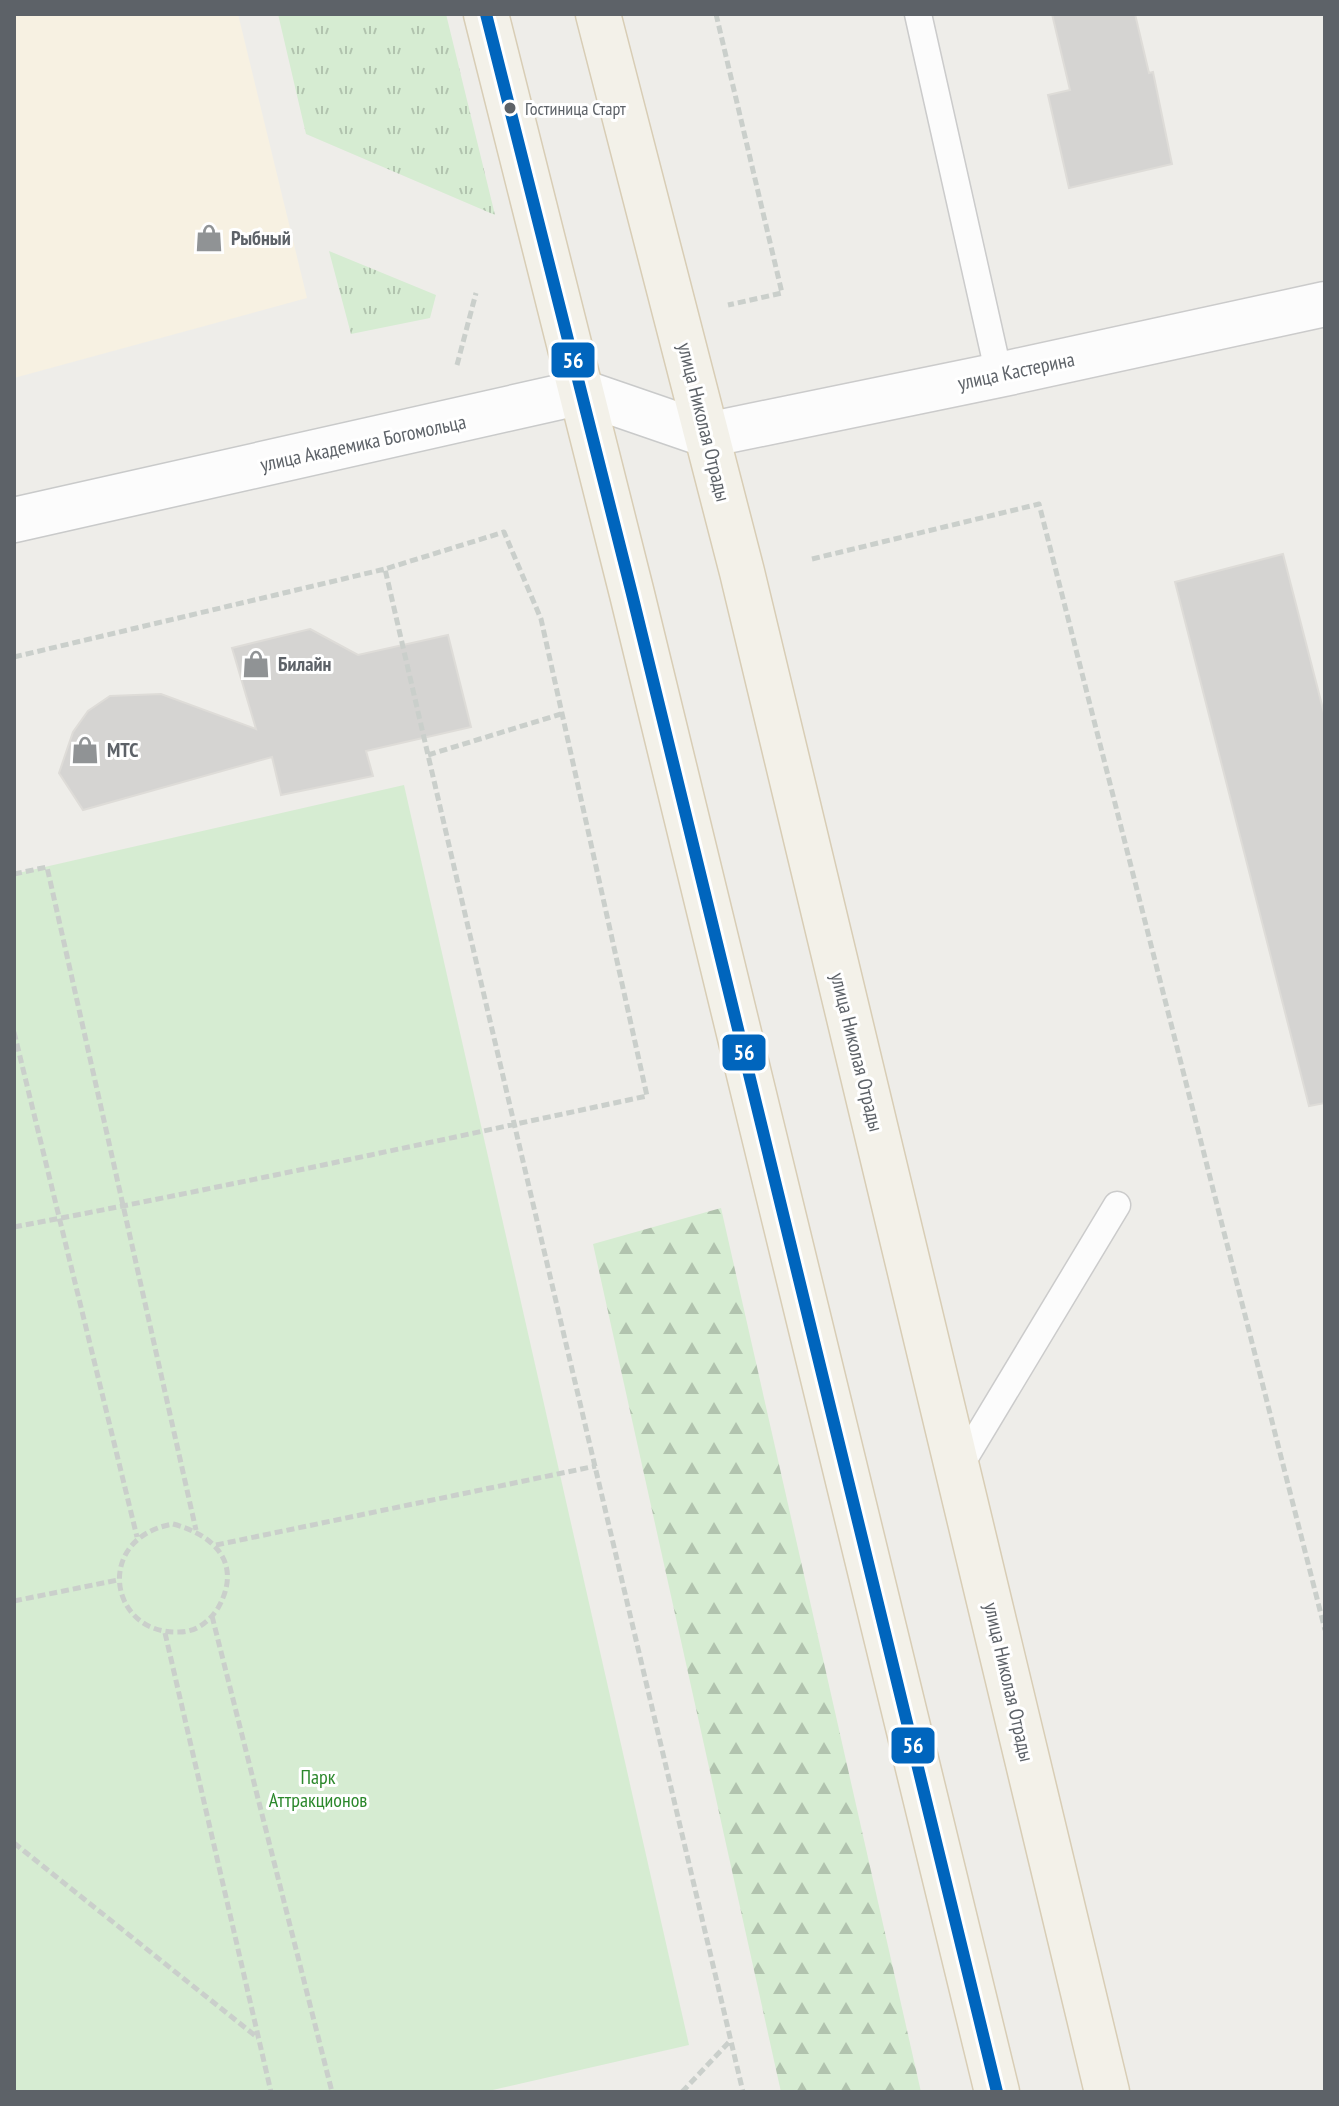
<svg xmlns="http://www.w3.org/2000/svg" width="1339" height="2106" font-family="'PT Sans Narrow',sans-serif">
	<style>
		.commercial { fill: #f7f1e2 }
		.grass { fill: url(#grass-tufts) }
		.forest { fill: url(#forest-firs) }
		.green { fill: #d6ecd2 }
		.building { fill: #d5d4d2; stroke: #dedcd8; stroke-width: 2 }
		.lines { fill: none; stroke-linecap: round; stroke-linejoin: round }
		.lane-casing { stroke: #cbcbcb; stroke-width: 29 }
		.street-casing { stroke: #cbcbcb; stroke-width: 47 }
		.secondary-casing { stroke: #c9caca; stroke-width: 47 }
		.primary-casing { stroke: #d8cdb5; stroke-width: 47 }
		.path { stroke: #cacfcb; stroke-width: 5; stroke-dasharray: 8 4; stroke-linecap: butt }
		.lane { stroke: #fcfcfc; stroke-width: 26 }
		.street { stroke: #fcfcfc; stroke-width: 44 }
		.secondary { stroke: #fcfcfc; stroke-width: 44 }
		.primary { stroke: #f3f1e9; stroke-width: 44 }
		.bus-1-casing { stroke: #fff; stroke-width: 18 }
		.bus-1 { stroke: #0065bd; stroke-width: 12 }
		.bus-dot { fill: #5d6268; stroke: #fff; stroke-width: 3 }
		.labels { text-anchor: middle; stroke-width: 6; stroke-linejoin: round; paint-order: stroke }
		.bus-label { font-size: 18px; fill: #5d6268; stroke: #fff; text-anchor: start }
		.poi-label { font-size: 20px; font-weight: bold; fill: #5d6268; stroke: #fff; text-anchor: start }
		.street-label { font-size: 20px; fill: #5d6268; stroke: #fff }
		.park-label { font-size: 20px; fill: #2c882c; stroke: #fff }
		.line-badge { stroke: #fff; stroke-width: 3 }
		.badge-label { font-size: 22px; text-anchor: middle; font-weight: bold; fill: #fff }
	</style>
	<defs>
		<pattern id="grass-tufts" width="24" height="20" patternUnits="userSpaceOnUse" patternTransform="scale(2)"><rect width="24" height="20" fill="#d6ecd2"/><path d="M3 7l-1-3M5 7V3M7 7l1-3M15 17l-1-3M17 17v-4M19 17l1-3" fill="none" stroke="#b1c3ae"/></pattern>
		<pattern id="forest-firs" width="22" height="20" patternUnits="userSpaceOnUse" patternTransform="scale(2)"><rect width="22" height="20" fill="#d6ecd2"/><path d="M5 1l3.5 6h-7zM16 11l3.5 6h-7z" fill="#b1c3ae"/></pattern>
	</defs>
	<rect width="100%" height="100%" fill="#eeede9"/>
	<path class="commercial" d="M 14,14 L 238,14 L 307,298 L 14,378 Z"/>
	<path class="grass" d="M 278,14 L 446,14 L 495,215 L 306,134 Z
		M 329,251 L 436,295 L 430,318 L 351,334 Z"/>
	<path class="forest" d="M 721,1208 L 921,2092 L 781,2092 L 593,1244 Z"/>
	<path class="green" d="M 404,785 L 689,2045 L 484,2092 L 14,2092 L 14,874 Z"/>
	<path class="building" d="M 1052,14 L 1135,14 L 1149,73 L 1153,72 L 1172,164 L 1069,188 L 1048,95 L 1070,90 Z
		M 1283,554 L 1325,717 L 1325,1103 L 1309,1106 L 1175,582 Z
		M 310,629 L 358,655 L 448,635 L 471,727 L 366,751 L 373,776 L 281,795 L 272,757 L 83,810 L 59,773 L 73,732 L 88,711 L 110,696 L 161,694 L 256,729 L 232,648 Z"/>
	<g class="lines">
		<defs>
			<path id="lane" d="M 918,14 L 999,375
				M 958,1469 L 1117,1205"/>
			<path id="street" d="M 707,435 L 999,375 L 1325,304"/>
			<path id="secondary" d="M 14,520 L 582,392 L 707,435"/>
			<path id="primary" d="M 486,14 L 632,594 L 997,2092
				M 598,14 L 742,572 L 1107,2092"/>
		</defs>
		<use href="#lane" class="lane-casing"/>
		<use href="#street" class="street-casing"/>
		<use href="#secondary" class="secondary-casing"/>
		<use href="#primary" class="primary-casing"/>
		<path class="path" d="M 716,14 L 782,293 L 728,305
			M 457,365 L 476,293
			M 812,559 L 1039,504 L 1325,1630
			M 14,657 L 385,569
			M 428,755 L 561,714
			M 14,874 L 47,867 L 196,1530
			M 14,1032 L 137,1537
			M 14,1227 C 226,1187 436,1141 647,1096 L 541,619 L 504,532 L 385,569 C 502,1077 623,1584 743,2092
			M 173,1524 C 215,1535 243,1564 218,1608 C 209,1622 196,1632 179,1632 C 109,1635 93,1538 173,1524 Z
			M 216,1545 L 596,1466
			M 14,1601 L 118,1580
			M 212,1616 L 332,2092
			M 165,1633 L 271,2092
			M 14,1843 L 258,2038
			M 682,2092 L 731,2040"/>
		<use href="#lane" class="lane"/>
		<use href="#street" class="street"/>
		<use href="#secondary" class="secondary"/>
		<use href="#primary" class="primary"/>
		<defs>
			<path id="bus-1" d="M 486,14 L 632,594 L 997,2092"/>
		</defs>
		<use href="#bus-1" class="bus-1-casing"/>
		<use href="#bus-1" class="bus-1"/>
	</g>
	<defs>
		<symbol id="shop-bare" viewBox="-9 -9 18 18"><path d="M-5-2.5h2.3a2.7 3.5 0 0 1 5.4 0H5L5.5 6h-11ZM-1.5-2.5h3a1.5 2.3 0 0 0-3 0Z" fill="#909395" stroke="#fff" stroke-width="2.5" paint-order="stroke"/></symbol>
	</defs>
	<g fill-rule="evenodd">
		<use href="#shop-bare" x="189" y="218" width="40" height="40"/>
		<use href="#shop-bare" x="236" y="644" width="40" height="40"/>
		<use href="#shop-bare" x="65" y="730" width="40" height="40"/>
	</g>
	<circle class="bus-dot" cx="510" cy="108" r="7"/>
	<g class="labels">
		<g class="bus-label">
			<text x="525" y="115">Гостиница Старт</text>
		</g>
		<g class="poi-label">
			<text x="231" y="245">Рыбный</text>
			<text x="278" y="671">Билайн</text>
			<text x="107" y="757">МТС</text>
		</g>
		<g class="street-label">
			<text transform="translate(1016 371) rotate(-12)" y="7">улица Кастерина</text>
			<text transform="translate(704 422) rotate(76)" y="7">улица Николая Отрады</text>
			<text transform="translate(363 443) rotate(-12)" y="7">улица Академика Богомольца</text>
			<text transform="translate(857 1052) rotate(76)" y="7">улица Николая Отрады</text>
			<text transform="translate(1009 1682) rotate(77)" y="7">улица Николая Отрады</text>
		</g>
		<g class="park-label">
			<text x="318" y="1784">Парк<tspan x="318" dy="23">Аттракционов</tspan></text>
		</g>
	</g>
	<g class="line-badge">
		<rect x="550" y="341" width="46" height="38" rx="8" fill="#0065bd"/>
		<rect x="721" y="1033" width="46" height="39" rx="8" fill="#0065bd"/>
		<rect x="890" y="1726" width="46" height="39" rx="8" fill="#0065bd"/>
	</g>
	<g class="badge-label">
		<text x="573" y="368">56</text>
		<text x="744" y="1060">56</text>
		<text x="913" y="1753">56</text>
	</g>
	<rect width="1339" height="2106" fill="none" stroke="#5d6268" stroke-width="32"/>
</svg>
